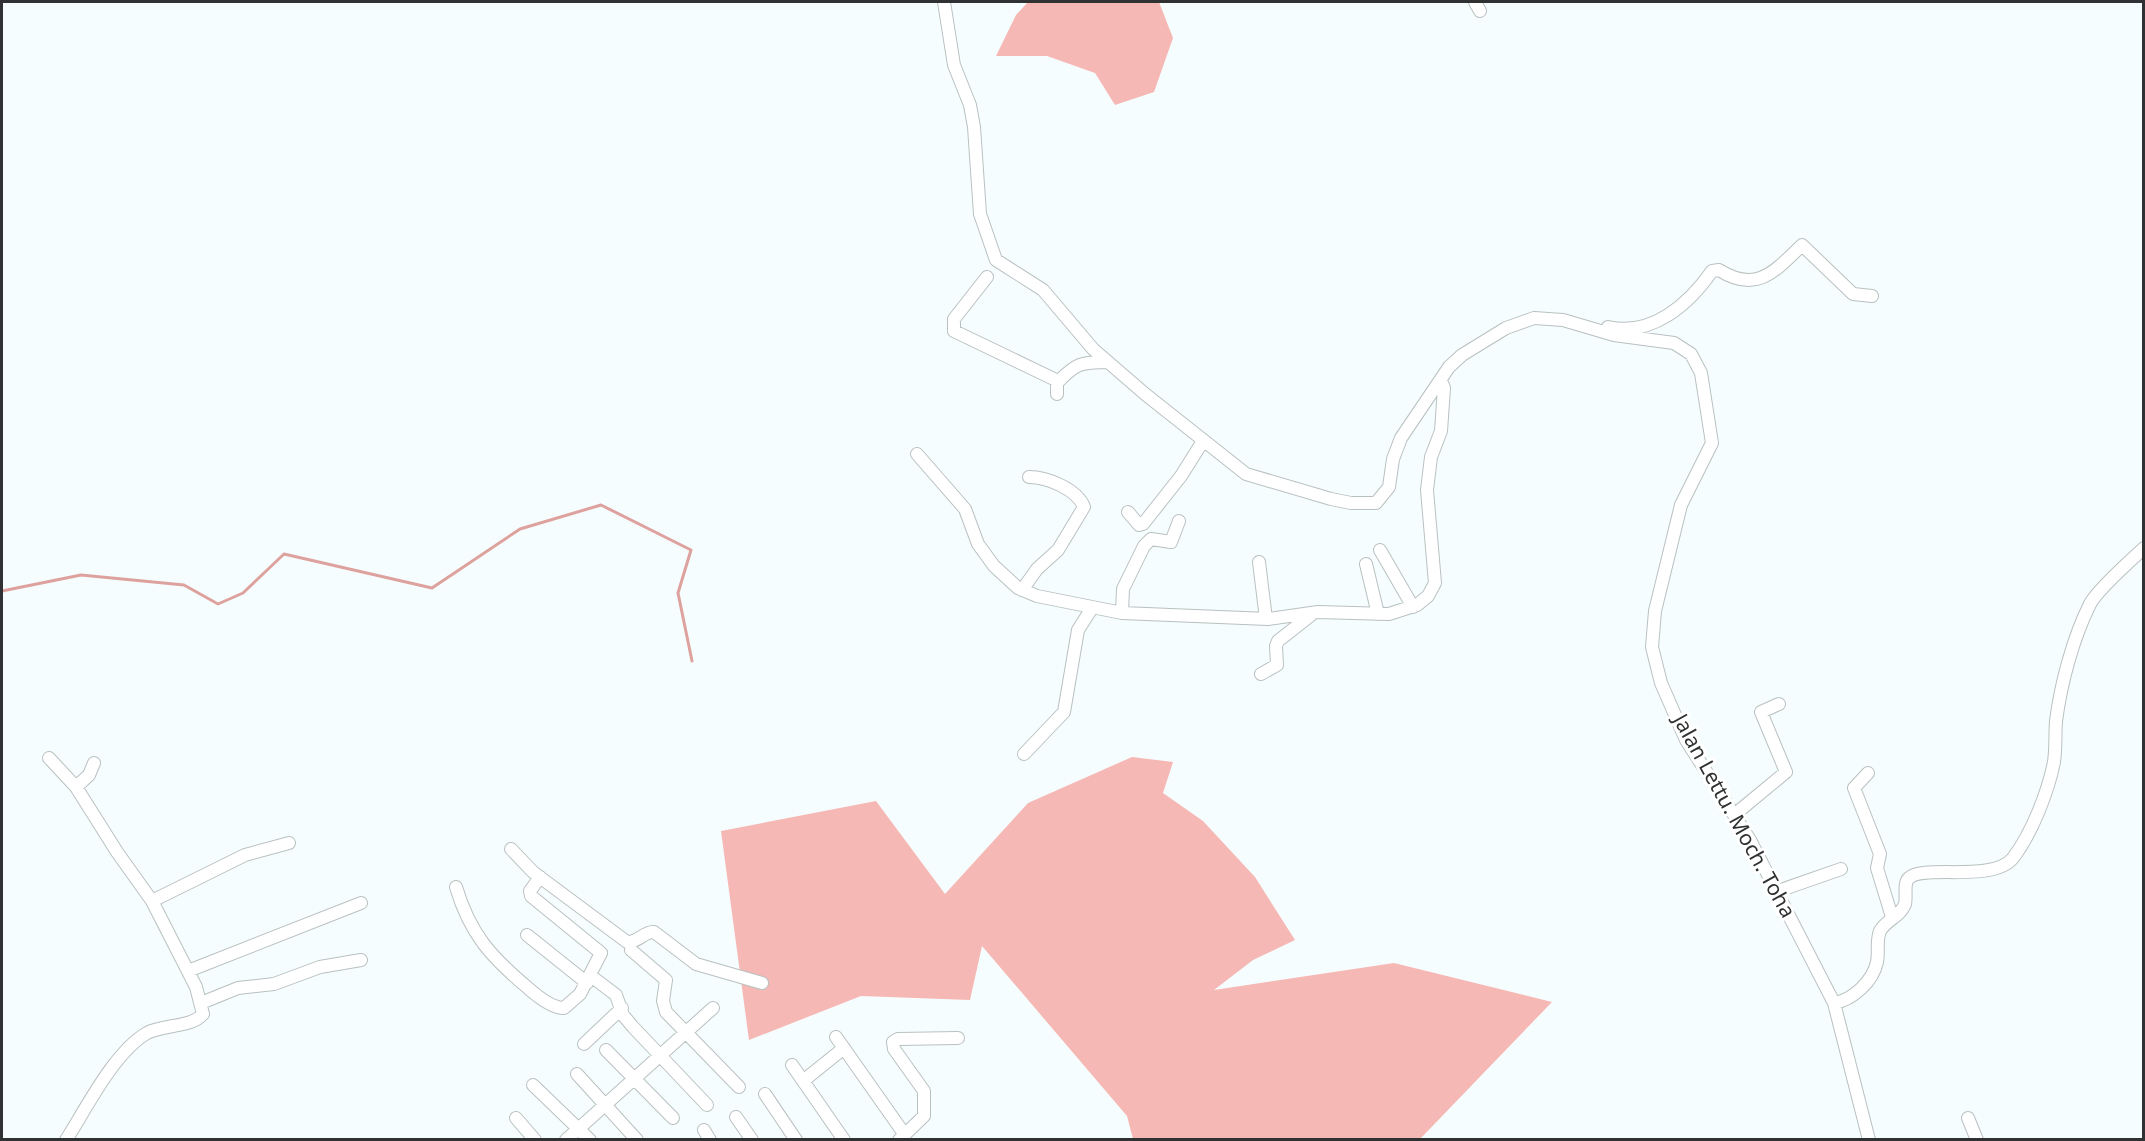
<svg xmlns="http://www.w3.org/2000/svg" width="2145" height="1141" font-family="'Noto Sans',sans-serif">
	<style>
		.forest { fill: #f5b8b4 }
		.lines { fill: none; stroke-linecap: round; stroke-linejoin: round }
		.stream { stroke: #dea29e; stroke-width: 3 }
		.street-casing { stroke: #b9c0c0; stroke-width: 14 }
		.street { stroke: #fff; stroke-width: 12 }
		.labels { text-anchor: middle; stroke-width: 6; stroke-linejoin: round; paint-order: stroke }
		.street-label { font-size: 21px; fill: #2f3132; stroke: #fff }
	</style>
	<rect width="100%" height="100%" fill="#f6fdfe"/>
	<path class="forest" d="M 1028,2 L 1159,2 L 1173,38 L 1154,92 L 1115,105 L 1095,73 L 1047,56 L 996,56 L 1016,15 Z
		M 1132,757 L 1173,762 L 1163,793 L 1203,821 L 1255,877 L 1295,940 L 1253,960 L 1214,990 L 1394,963 L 1552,1002 L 1420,1139 L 1133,1139 L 1127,1116 L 982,946 L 970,1000 L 861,996 L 749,1040 L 721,831 L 876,801 L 945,894 L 1028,803 Z"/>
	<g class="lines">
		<path class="stream" d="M 2,591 L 81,575 L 184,585 L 218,604 L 243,593 L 284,554 L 432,588 L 520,529 L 601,505 L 691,550 L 678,593 L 692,661"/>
		<defs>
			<path id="street" d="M 944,2 L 954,65 L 970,105 L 974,127 L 980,214 L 996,260 L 1043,290 L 1093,349 L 1145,394 L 1246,474 L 1331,499 L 1351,503 L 1376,503 L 1389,487 L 1393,459 L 1401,438 L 1449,367 L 1462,355 L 1506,328 L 1534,318 L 1563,320 L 1614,335 L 1674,343 L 1691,354 L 1701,373 L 1712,443 L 1681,505 L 1655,611 L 1652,647 L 1661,683 L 1686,740 L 1750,840 L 1834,1003 L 1869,1140
				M 1475,2 L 1480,11
				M 987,277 L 954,319 L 954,331 L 1058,381
				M 1608,327 C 1652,337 1689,304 1712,271 L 1719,270 C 1757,294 1775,271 1802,245 L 1853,294 L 1872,296
				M 1057,394 L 1057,383 C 1076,363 1081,362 1108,362
				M 917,454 L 965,509 L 978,544 L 994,566 L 1018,588 L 1037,596 L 1122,613 L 1268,619 L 1318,612 L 1389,614 L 1417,605 L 1428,596 L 1435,583 L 1427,490 L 1431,457 L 1441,431 L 1444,388 L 1441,380
				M 1128,512 L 1139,525 L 1143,524 L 1181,476 L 1203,441
				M 1380,550 L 1413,607
				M 1259,562 L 1266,619
				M 1366,564 L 1378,614
				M 1022,590 L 1037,569 L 1058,550 L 1084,507 C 1077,489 1047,477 1029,477
				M 1122,613 L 1123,589 L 1144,546 L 1151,539 L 1171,542 L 1179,521
				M 1261,674 L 1277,665 L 1276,646 L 1278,641 L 1311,615
				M 1024,754 L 1064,712 L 1078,630 L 1092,608
				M 49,758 L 76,787 L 117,852 L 152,901 L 196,987 L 203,1014 C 191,1028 164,1024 147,1033 C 114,1052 86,1109 66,1140
				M 1868,773 L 1854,788 L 1880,854 L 1877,868 L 1892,917
				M 76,787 L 89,775 L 94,763
				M 1734,815 L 1786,772 L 1761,712 L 1779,704
				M 511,849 L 533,872 L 627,942 C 638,943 644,931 654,932 L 696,964 L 762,983
				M 456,887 C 470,934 491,957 528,988 C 537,996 552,1008 564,1008 L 580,994 L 601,953 L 531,896 L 530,891 L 540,877
				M 1778,891 L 1841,869
				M 152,901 L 245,855 L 289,843
				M 527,935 L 587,983
				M 631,950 L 666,980 L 663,1001 L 666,1012 L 739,1087
				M 188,971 L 361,903
				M 591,976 L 616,995 L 623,1015 L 633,1027 L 707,1105
				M 201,1003 L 238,988 L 274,984 L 320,967 L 361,960
				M 1834,1003 C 1853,1000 1873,981 1877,962 C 1879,952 1876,940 1880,931 C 1886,920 1901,916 1905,904 C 1907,897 1903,883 1909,878 C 1923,864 1993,883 2013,858 C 2032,833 2048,792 2054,762 C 2056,748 2055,735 2056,721 C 2061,683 2073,638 2090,604 C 2097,590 2131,560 2144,548
				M 836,1037 L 905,1135
				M 584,1044 L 622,1008
				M 606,1050 L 673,1118
				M 792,1065 L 844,1140
				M 577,1074 L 637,1140
				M 803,1081 L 844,1048
				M 533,1085 L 590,1140
				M 765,1094 L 796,1140
				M 736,1117 L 752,1140
				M 516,1118 L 535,1140
				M 1968,1118 L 1977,1140
				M 704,1130 L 710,1140
				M 566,1140 L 713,1008
				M 899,1140 L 924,1116 L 924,1091 L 894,1049 L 893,1042 L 898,1039 L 958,1038"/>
		</defs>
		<use href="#street" class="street-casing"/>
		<use href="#street" class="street"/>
	</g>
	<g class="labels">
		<g class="street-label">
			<text transform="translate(1734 816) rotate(61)" y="7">Jalan Lettu. Moch. Toha</text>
		</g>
	</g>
	<rect width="2145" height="1141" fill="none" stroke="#2f3132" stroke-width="6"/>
</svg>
